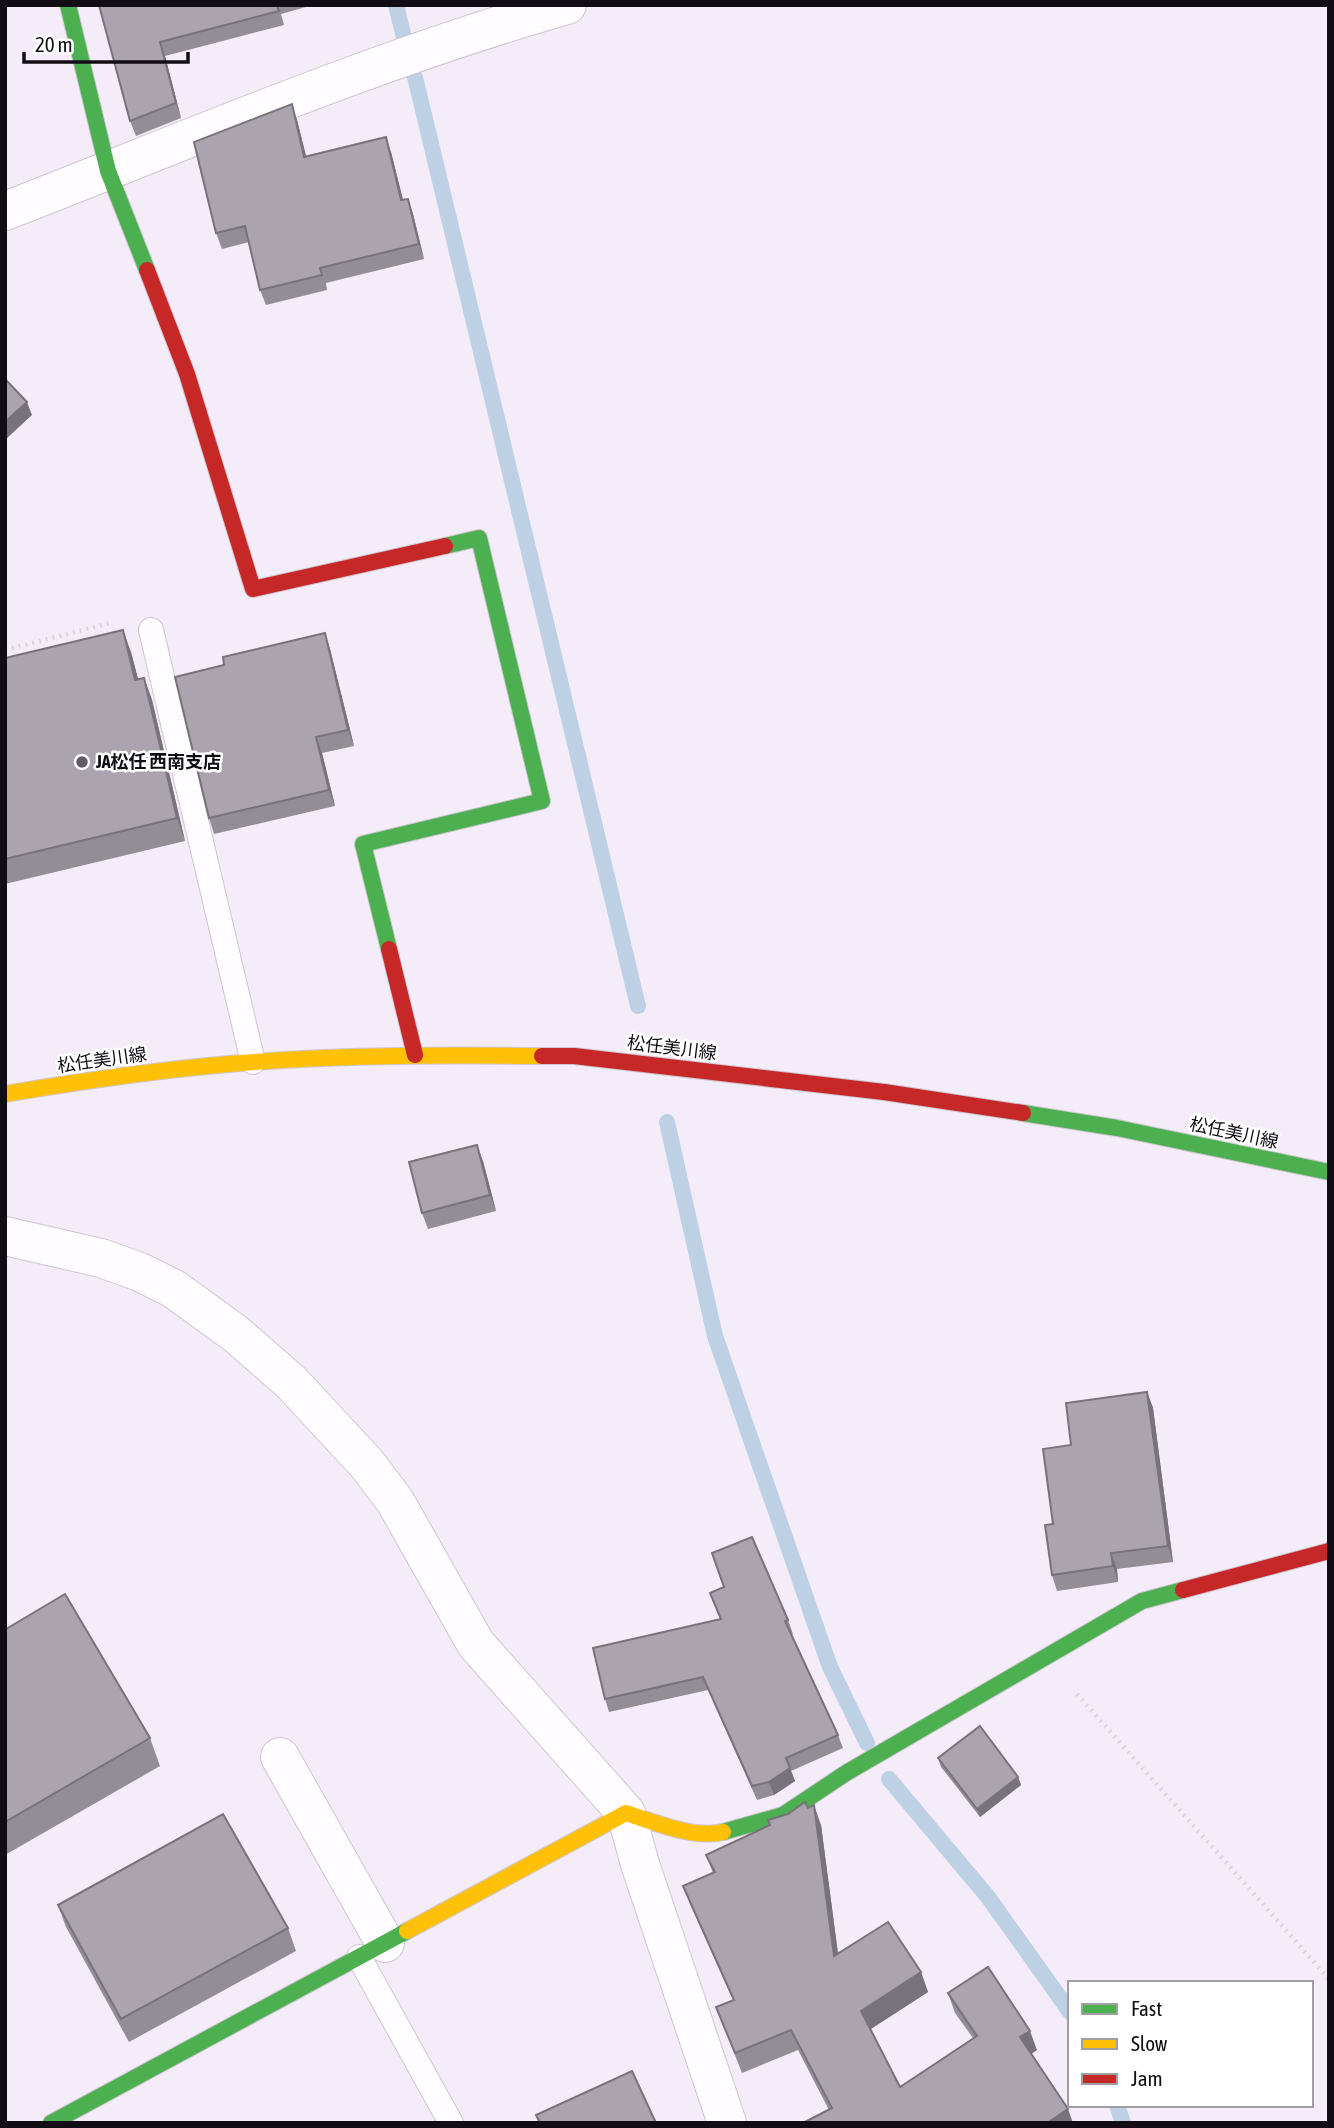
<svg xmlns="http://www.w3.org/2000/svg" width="1334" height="2128" font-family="'Asap Condensed','Noto Sans JP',sans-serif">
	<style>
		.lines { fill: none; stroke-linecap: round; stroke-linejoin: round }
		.stream { stroke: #bed0e4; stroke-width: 16 }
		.lane-casing { stroke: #cdc6d0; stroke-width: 26 }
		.street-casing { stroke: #cdc6d0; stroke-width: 40 }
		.fast-casing { stroke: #cdc6d0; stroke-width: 18 }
		.slow-casing { stroke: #cdc6d0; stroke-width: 18 }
		.jam-casing { stroke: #cdc6d0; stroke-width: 18 }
		.path { stroke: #d9d6da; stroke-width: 4.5; stroke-dasharray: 2 5; stroke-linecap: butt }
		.lane { stroke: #fefcfe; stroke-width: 24 }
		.street { stroke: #fefcfe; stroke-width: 38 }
		.fast { stroke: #4caf50; stroke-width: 16 }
		.slow { stroke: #ffc107; stroke-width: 16 }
		.jam { stroke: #c62828; stroke-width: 16 }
		.wall { fill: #938d96 }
		.shaded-wall { fill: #78737a }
		.building { fill: #aba4af; stroke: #78737a; stroke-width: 2 }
		.poi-dot { fill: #615b65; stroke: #fff; stroke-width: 2.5 }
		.labels { text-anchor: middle; stroke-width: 5; stroke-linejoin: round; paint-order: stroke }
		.poi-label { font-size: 18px; font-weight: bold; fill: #120d15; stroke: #fff; text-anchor: start }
		.street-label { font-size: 18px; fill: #120d15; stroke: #fff }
	</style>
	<rect width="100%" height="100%" fill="#f5ecf9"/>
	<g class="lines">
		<path class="stream" d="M 396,5 L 404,38
			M 415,77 L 638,1006
			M 667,1122 L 715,1336 L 830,1667 L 867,1743
			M 889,1779 L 988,1897 L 1070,2012
			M 1117,2105 L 1123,2123"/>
		<defs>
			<path id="lane" d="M 151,630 L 253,1062
				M 359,1957 L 451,2123"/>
			<path id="street" d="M 5,211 C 191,139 376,59 567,5
				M 5,1236 L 101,1258 L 140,1272 L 174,1289 L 236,1334 L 291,1382 L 367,1464 L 395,1501 L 476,1644 L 626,1813 L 640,1864 L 727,2123
				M 280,1757 L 385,1943"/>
			<path id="fast" d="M 68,5 L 108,171 L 147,270
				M 389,949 L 363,844 L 542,801 L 479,538 L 445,546
				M 1023,1113 L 1117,1128 L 1329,1172
				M 723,1832 L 783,1815 L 846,1773 L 1142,1601 L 1183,1590
				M 51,2123 L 407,1931"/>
			<path id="slow" d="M 5,1094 C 87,1080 171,1068 254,1062 C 350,1055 446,1055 542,1056
				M 407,1931 L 626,1813 C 653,1822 694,1839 723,1832"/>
			<path id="jam" d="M 147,270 L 187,374 L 253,589 L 445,546
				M 389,949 L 415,1055
				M 542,1056 L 574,1056 L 884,1092 L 1023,1113
				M 1183,1590 L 1329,1551"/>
		</defs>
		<use href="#lane" class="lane-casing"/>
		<use href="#street" class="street-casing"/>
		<use href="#fast" class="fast-casing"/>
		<use href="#slow" class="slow-casing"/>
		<use href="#jam" class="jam-casing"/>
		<path class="path" d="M 5,650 L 110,623
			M 1077,1694 L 1329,1979"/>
		<use href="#lane" class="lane"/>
		<use href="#street" class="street"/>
		<use href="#fast" class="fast"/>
		<use href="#slow" class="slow"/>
		<use href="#jam" class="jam"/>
	</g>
	<path class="wall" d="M 99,5 L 313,5 L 281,14 L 284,25 L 165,56 L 181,118 L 136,136 L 130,121 Z
		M 297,120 L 306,156 L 391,152 L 403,200 L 408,199 L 413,214 L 424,259 L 326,283 L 327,290 L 266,305 L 260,290 L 249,242 L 222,249 L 216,233 Z
		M 330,649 L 354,746 L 322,753 L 335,806 L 214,834 L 209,818 Z
		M 131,652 L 138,679 L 144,678 L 152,700 L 185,841 L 5,884 L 5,658 Z
		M 483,1161 L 496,1211 L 428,1229 L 422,1213 Z
		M 1147,1392 L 1153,1408 L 1173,1562 L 1117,1569 L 1118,1582 L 1057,1591 L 1052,1575 L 1053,1524 L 1071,1445 Z
		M 710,1593 L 788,1620 L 793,1634 L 791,1634 L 838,1735 L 843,1748 L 791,1771 L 795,1781 L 774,1795 L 757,1800 L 708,1690 L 609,1712 L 605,1699 L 720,1619 Z
		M 5,1628 L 150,1738 L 160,1766 L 5,1855 Z
		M 938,1758 L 1018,1777 L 1021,1785 L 980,1817 L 941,1767 Z
		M 808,1808 L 821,1825 L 838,1954 L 921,1972 L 928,1992 L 871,2029 L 900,2087 L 973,2038 L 955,2013 L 948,1993 L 1037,2050 L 829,2110 L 798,2050 L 742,2073 L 716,2007 L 733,2000 L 691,1906 L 683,1886 L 713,1873 L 706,1855 Z
		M 58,1905 L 288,1928 L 296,1951 L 129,2042 L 66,1927 Z"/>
	<path class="shaded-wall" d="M 160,42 L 165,56 L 181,118 L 176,103 Z
		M 292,104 L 297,120 L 310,172 L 304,157 Z
		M 386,137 L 391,152 L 407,216 L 401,200 Z
		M 408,199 L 413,214 L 424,259 L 419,244 Z
		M 27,402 L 32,415 L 5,440 L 5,422 Z
		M 123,630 L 131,652 L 144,702 L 135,680 Z
		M 325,633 L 330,649 L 354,746 L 348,730 Z
		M 144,678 L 152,700 L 185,841 L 177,818 Z
		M 316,737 L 322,753 L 335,806 L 329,790 Z
		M 477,1145 L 483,1161 L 496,1211 L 490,1195 Z
		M 1147,1392 L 1153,1408 L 1173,1562 L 1168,1546 Z
		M 1111,1553 L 1117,1569 L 1118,1582 L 1113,1566 Z
		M 790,1768 L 795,1781 L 774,1795 L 769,1782 Z
		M 1018,1777 L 1021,1785 L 980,1817 L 977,1809 Z
		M 814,1805 L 821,1825 L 841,1976 L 834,1956 Z
		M 921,1972 L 928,1992 L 869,2030 L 861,2011 Z
		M 1030,2031 L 1037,2050 L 1027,2057 L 1020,2037 Z
		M 1068,2109 L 1073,2123 L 1047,2123 Z"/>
	<path class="building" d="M 99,5 L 277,5 L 279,11 L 160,42 L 176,103 L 130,121 Z
		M 292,104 L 304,157 L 386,137 L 401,200 L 408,199 L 419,244 L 320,268 L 322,275 L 260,290 L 245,226 L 216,233 L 194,142 Z
		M 5,379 L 27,402 L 5,422 Z
		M 123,630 L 135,680 L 144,678 L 177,818 L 5,859 L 5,658 Z
		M 325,633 L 348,730 L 316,737 L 329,790 L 209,818 L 175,677 L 224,665 L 223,657 Z
		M 477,1145 L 490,1195 L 422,1213 L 409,1162 Z
		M 1147,1392 L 1168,1546 L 1111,1553 L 1113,1566 L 1052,1575 L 1045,1525 L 1053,1524 L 1043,1449 L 1071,1445 L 1066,1403 Z
		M 752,1537 L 788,1620 L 785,1621 L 838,1735 L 786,1758 L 790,1768 L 769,1782 L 752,1786 L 703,1677 L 605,1699 L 593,1648 L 721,1619 L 710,1593 L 724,1587 L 712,1553 Z
		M 65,1594 L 150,1738 L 5,1822 L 5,1628 L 6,1629 Z
		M 980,1726 L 1018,1777 L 977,1809 L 938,1758 Z
		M 805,1802 L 808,1808 L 814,1805 L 834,1956 L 888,1922 L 921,1972 L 861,2011 L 900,2087 L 977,2036 L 948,1993 L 988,1967 L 1030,2031 L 1020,2037 L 1068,2109 L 1047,2123 L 803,2123 L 832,2108 L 791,2030 L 735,2053 L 716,2007 L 734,2000 L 683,1886 L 715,1872 L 706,1855 L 770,1825 L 768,1820 L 788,1814 Z
		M 223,1814 L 288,1928 L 121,2019 L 58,1905 Z
		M 632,2071 L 656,2123 L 540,2123 L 536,2115 Z"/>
	<circle class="poi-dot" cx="82" cy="762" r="7"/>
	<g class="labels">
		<g class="poi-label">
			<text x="96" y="768">JA松任 西南支店</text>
		</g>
		<g class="street-label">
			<text transform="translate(672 1048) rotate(7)" y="6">松任美川線</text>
			<text transform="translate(102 1060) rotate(-8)" y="6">松任美川線</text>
			<text transform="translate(1234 1133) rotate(12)" y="6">松任美川線</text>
		</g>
	</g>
	<rect width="1334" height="2128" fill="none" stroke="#120d15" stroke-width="14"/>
	<rect x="1068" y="1981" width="245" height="126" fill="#ffffff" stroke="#a09ea1" stroke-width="2"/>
	<rect x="1082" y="2004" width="35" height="10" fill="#4caf50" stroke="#a09ea1" stroke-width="2"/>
	<text x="1131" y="2016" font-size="21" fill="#120d15">Fast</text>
	<rect x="1082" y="2039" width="35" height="10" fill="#ffc107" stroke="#a09ea1" stroke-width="2"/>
	<text x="1131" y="2051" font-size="21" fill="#120d15">Slow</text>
	<rect x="1082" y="2074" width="35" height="10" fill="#c62828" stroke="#a09ea1" stroke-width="2"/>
	<text x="1131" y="2086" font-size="21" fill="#120d15">Jam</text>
	<path d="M24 52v10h164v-10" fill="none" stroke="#120d15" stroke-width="3.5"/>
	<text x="35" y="52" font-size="21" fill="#120d15" stroke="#ffffff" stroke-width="5" paint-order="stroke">20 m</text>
</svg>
